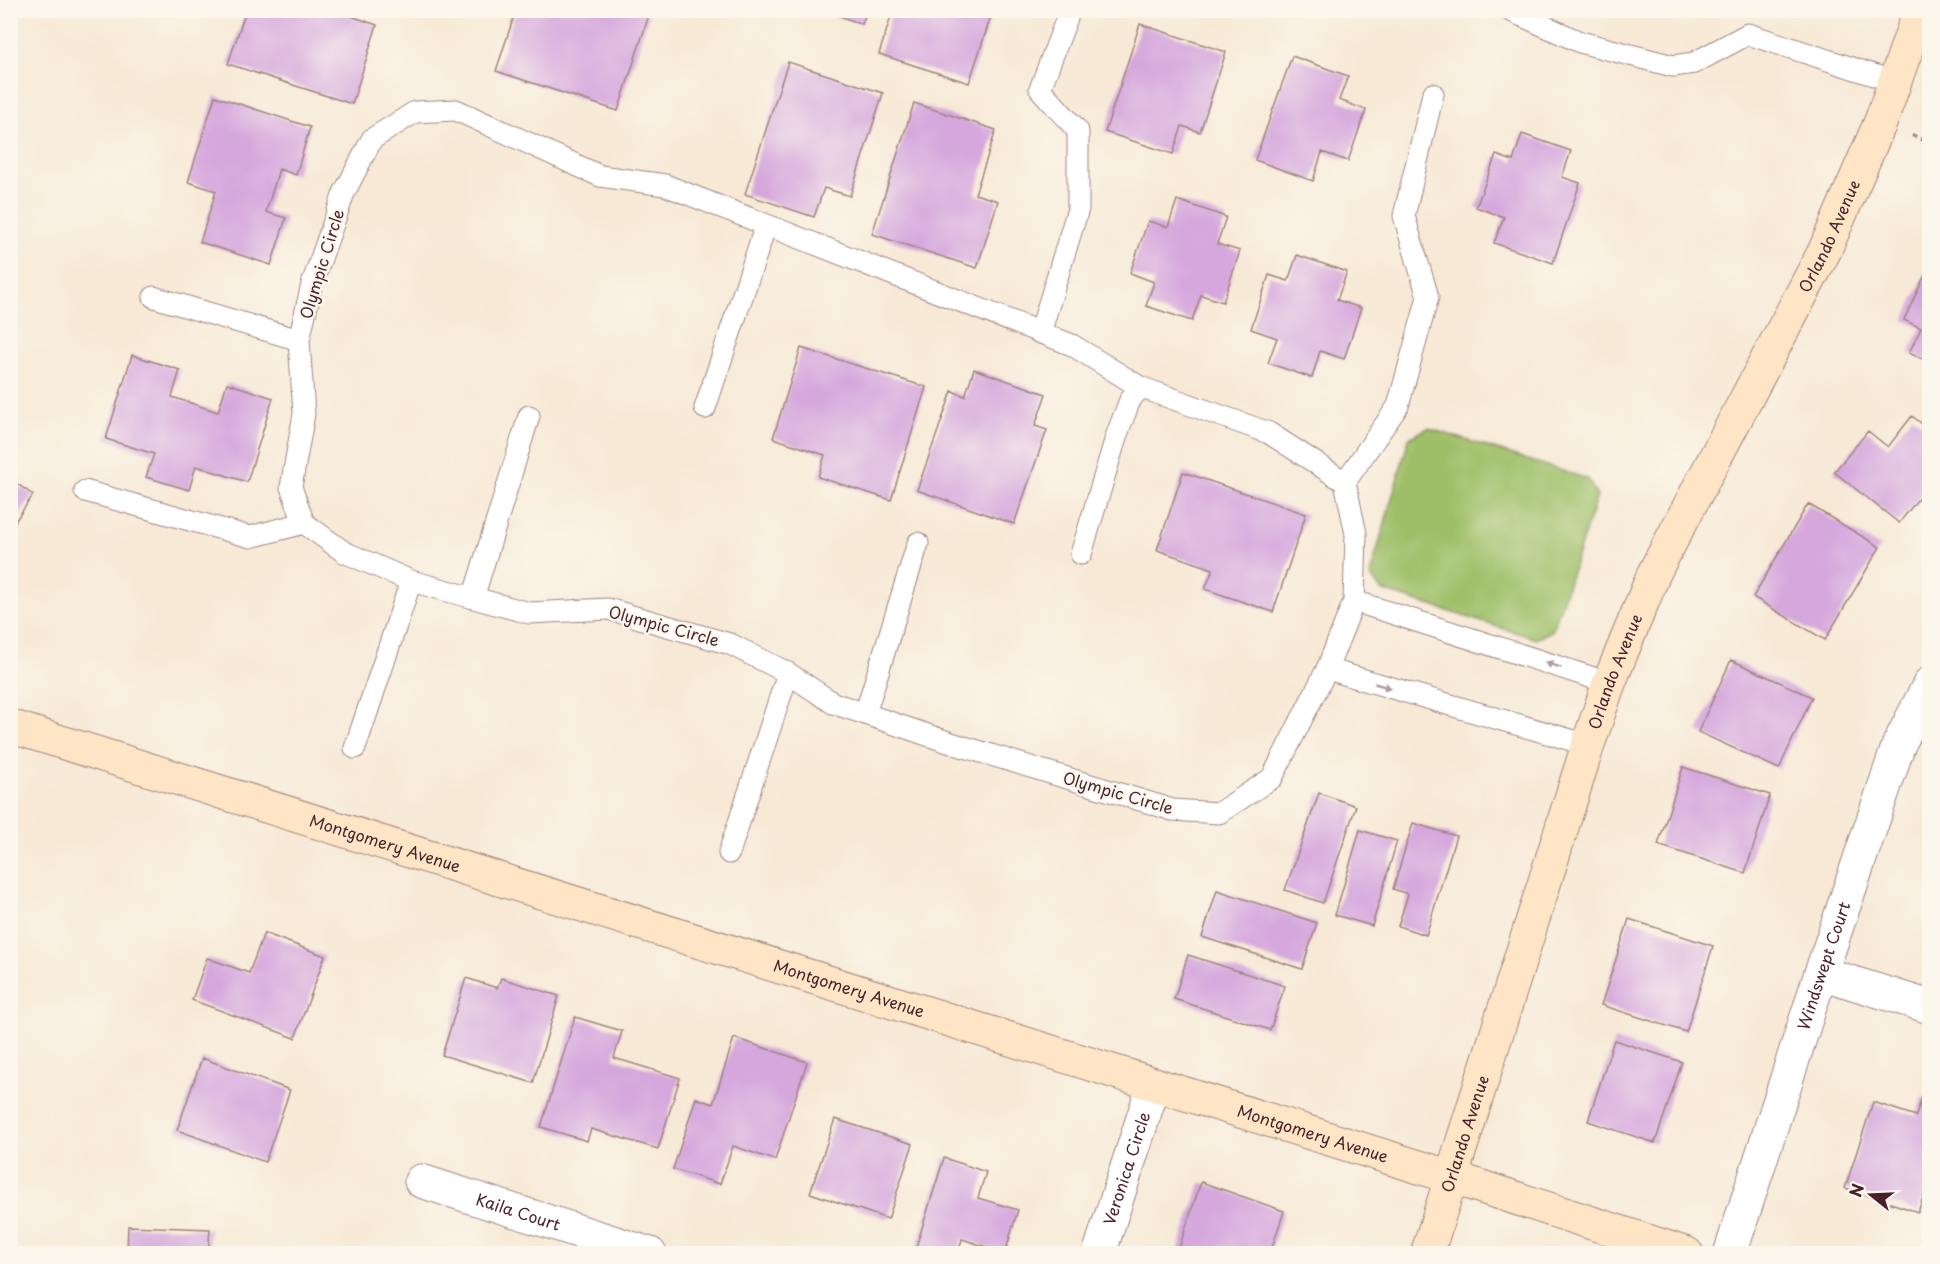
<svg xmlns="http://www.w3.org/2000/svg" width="1940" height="1264" font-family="'Playpen Sans',sans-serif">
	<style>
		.green { fill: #9ebf68; stroke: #746f4a; stroke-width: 1.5 }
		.building { fill: #d5a7dd }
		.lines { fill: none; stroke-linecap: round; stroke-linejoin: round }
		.lane-casing { stroke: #a08480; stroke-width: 23 }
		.street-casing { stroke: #a08480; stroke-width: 35 }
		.secondary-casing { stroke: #a08480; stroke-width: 35 }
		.path { stroke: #a08480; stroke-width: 4; stroke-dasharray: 4.5 4.5; stroke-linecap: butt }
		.lane { stroke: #fff; stroke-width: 21 }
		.street { stroke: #fff; stroke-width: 33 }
		.secondary { stroke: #fde5c5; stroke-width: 33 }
		.oneway { fill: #ae9aa0 }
		.labels { text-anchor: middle; stroke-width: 5; stroke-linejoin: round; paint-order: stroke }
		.street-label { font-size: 16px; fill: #4a1f2b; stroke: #fbf7ec }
	</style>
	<rect width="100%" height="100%" fill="#fbf7ec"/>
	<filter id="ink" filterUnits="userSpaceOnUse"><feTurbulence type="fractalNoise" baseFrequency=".0167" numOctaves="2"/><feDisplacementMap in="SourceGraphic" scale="12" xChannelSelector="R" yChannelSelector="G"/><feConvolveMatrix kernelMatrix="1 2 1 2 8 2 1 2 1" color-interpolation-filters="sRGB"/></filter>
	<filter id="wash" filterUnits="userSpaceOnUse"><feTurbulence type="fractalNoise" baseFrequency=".008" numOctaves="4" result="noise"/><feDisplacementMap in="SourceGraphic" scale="24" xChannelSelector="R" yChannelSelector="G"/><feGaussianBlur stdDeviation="1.35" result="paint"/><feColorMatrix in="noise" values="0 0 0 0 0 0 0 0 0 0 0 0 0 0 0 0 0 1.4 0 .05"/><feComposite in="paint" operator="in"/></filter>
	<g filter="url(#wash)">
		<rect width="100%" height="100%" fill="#f7e9d6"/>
		<path class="green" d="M 1428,428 L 1588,479 L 1597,496 L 1553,630 L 1536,639 L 1381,590 L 1370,575 L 1409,438 Z"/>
		<g id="blocks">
			<path class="building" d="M 246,10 L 334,10 L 377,25 L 352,104 L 228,64 Z
				M 516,10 L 635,10 L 649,15 L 618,111 L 496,71 Z
				M 822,10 L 867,10 L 862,24 Z
				M 893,10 L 993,10 L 969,83 L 879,54 Z
				M 1140,24 L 1226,52 L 1200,132 L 1182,126 L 1173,154 L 1105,132 Z
				M 1292,56 L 1348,76 L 1339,100 L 1366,110 L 1348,161 L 1322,152 L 1313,181 L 1255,160 Z
				M 788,62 L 883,93 L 850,196 L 824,188 L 814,217 L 745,194 Z
				M 215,96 L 310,127 L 296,175 L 279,169 L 266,212 L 286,218 L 271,265 L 200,242 L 216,191 L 188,182 Z
				M 914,103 L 996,130 L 975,194 L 998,201 L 977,268 L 872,234 Z
				M 1522,134 L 1571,151 L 1562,177 L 1580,183 L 1553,263 L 1494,243 L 1504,217 L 1476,207 L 1496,155 L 1513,161 Z
				M 1177,200 L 1226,217 L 1217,244 L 1240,251 L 1223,302 L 1201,295 L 1192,321 L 1146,306 L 1154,282 L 1130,273 L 1148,221 L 1168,227 Z
				M 1297,255 L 1347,272 L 1337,300 L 1361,308 L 1344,359 L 1320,351 L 1312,378 L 1268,363 L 1277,338 L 1251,329 L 1269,275 L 1288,281 Z
				M 1930,264 L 1930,362 L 1909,353 L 1921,328 L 1904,320 Z
				M 801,348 L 926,387 L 891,500 L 818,477 L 825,455 L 773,438 Z
				M 132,355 L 180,370 L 172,397 L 218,412 L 227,383 L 273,398 L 247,482 L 196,466 L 189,490 L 146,477 L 154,454 L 106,439 Z
				M 974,369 L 1046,394 L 1035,426 L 1047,430 L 1014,524 L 917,490 L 952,391 L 965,396 Z
				M 1912,416 L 1930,430 L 1930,484 L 1899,523 L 1834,472 L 1868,431 L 1888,447 Z
				M 1183,472 L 1306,514 L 1273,612 L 1205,589 L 1213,569 L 1157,550 Z
				M 10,479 L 33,495 L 10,529 Z
				M 1808,504 L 1880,547 L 1825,640 L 1753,597 Z
				M 1731,660 L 1812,697 L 1779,769 L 1698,732 Z
				M 1683,767 L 1770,795 L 1745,873 L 1658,845 Z
				M 1319,793 L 1356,806 L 1323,903 L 1285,890 Z
				M 1413,823 L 1456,836 L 1426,935 L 1398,926 L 1408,894 L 1393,889 Z
				M 1360,830 L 1397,841 L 1372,926 L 1335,915 Z
				M 1217,890 L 1317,923 L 1302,969 L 1202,937 Z
				M 1629,919 L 1713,946 L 1686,1032 L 1601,1005 Z
				M 264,933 L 325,956 L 295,1038 L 192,1000 L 207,958 L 249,973 Z
				M 1188,955 L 1285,986 L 1270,1030 L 1174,999 Z
				M 466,978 L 497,988 L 501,978 L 559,996 L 533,1083 L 442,1055 Z
				M 575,1017 L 622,1031 L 614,1058 L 680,1078 L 658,1149 L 591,1129 L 587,1141 L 541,1127 Z
				M 734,1038 L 807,1062 L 775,1160 L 733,1146 L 720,1184 L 673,1169 L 696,1098 L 713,1104 Z
				M 1614,1040 L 1682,1062 L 1655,1143 L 1588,1121 Z
				M 202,1058 L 290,1090 L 265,1162 L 177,1130 Z
				M 1922,1097 L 1930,1099 L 1930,1177 L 1918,1212 L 1845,1188 L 1873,1102 L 1916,1116 Z
				M 835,1119 L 913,1144 L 888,1219 L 810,1193 Z
				M 944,1158 L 986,1172 L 978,1198 L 1018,1210 L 1005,1253 L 962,1239 L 958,1254 L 937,1254 L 916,1247 Z
				M 1201,1182 L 1284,1211 L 1270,1254 L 1177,1254 Z
				M 128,1226 L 210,1229 L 208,1254 L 127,1254 Z"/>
		</g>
	</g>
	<g filter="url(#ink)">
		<use href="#blocks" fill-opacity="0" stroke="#a08480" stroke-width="1.5"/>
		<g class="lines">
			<defs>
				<path id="lane" d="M 1509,10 L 1580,42 L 1673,66 L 1694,63 L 1748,34 L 1895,82
					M 456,110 L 600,176 L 665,185 L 1072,345 L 1140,387 L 1269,433 L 1345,482 L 1356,534 L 1354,601 L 1327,669 L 1272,778 L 1219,813 L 1172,810 L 1160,806 L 948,742 L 833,703 L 788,673 L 730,644 L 608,609 L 529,613 L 411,581 L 344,552 L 304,523 L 291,487 L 304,414 L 299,340 L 312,284 L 344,193 L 372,139 L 415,112 Z
					M 154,297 L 299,340
					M 1040,333 L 1078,209 L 1078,131 L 1040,89 L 1070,10
					M 705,408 L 766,225
					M 1345,482 L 1398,406 L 1428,297 L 1404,216 L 1433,94
					M 85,491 L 250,537 L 304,523
					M 1081,554 L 1117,434 L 1130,400 L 1140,387
					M 473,598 L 529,416
					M 1354,601 L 1609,683
					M 1327,669 L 1588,745
					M 865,714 L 918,543
					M 355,748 L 411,581
					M 729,853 L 788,673"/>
				<g id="street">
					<path d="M 1821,973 L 1930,1007"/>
					<path id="s1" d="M 421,1181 L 650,1254"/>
					<path id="s2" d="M 1099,1254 L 1154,1084"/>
					<path id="s3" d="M 1730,1254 L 1821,973 L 1899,744 L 1930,683"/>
				</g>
				<g id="secondary">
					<path id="s4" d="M 10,726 L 1451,1177 L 1687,1254"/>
					<path id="s5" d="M 1427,1254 L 1588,745 L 1609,683 L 1655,571 L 1824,252 L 1881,121 L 1920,10"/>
				</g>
			</defs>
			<use href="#lane" class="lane-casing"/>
			<use href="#street" class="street-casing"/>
			<use href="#secondary" class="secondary-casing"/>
			<path class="path" d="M 1912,135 L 1930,143"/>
			<use href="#lane" class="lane"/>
			<use href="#street" class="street"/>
			<use href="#secondary" class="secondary"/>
		</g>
		<defs><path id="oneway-solid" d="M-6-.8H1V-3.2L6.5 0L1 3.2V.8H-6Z" transform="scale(1.5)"/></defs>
		<g class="oneway">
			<use href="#oneway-solid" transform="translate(1553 665) rotate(-162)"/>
			<use href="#oneway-solid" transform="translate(1383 686) rotate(16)"/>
		</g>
	</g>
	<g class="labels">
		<g class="street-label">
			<text dy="6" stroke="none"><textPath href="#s5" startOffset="1098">Orlando Avenue</textPath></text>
			<text transform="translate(322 264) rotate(-73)" y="6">Olympic Circle</text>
			<text transform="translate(664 626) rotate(15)" y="6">Olympic Circle</text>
			<text dy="6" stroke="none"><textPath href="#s5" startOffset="612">Orlando Avenue</textPath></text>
			<text transform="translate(1118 793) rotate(16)" y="6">Olympic Circle</text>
			<text dy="6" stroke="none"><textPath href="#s4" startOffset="393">Montgomery Avenue</textPath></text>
			<text dy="6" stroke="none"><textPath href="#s3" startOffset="303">Windswept Court</textPath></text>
			<text dy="6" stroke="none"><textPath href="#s4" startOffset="879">Montgomery Avenue</textPath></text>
			<text dy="6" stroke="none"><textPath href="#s4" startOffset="1365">Montgomery Avenue</textPath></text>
			<text dy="6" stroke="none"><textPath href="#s5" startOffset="126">Orlando Avenue</textPath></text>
			<text dy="6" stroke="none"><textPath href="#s2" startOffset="90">Veronica Circle</textPath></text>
			<text dy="6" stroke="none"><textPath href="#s1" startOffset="102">Kaila Court</textPath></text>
		</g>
	</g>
	<rect width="1940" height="1264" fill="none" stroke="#fbf7ec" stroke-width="36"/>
	<g transform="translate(1871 1195) rotate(288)" stroke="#fbf7ec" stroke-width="4.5" paint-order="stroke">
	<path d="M0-4.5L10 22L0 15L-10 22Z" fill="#4a1f2b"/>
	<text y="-9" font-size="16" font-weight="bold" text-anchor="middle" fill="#4a1f2b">N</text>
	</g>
</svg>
